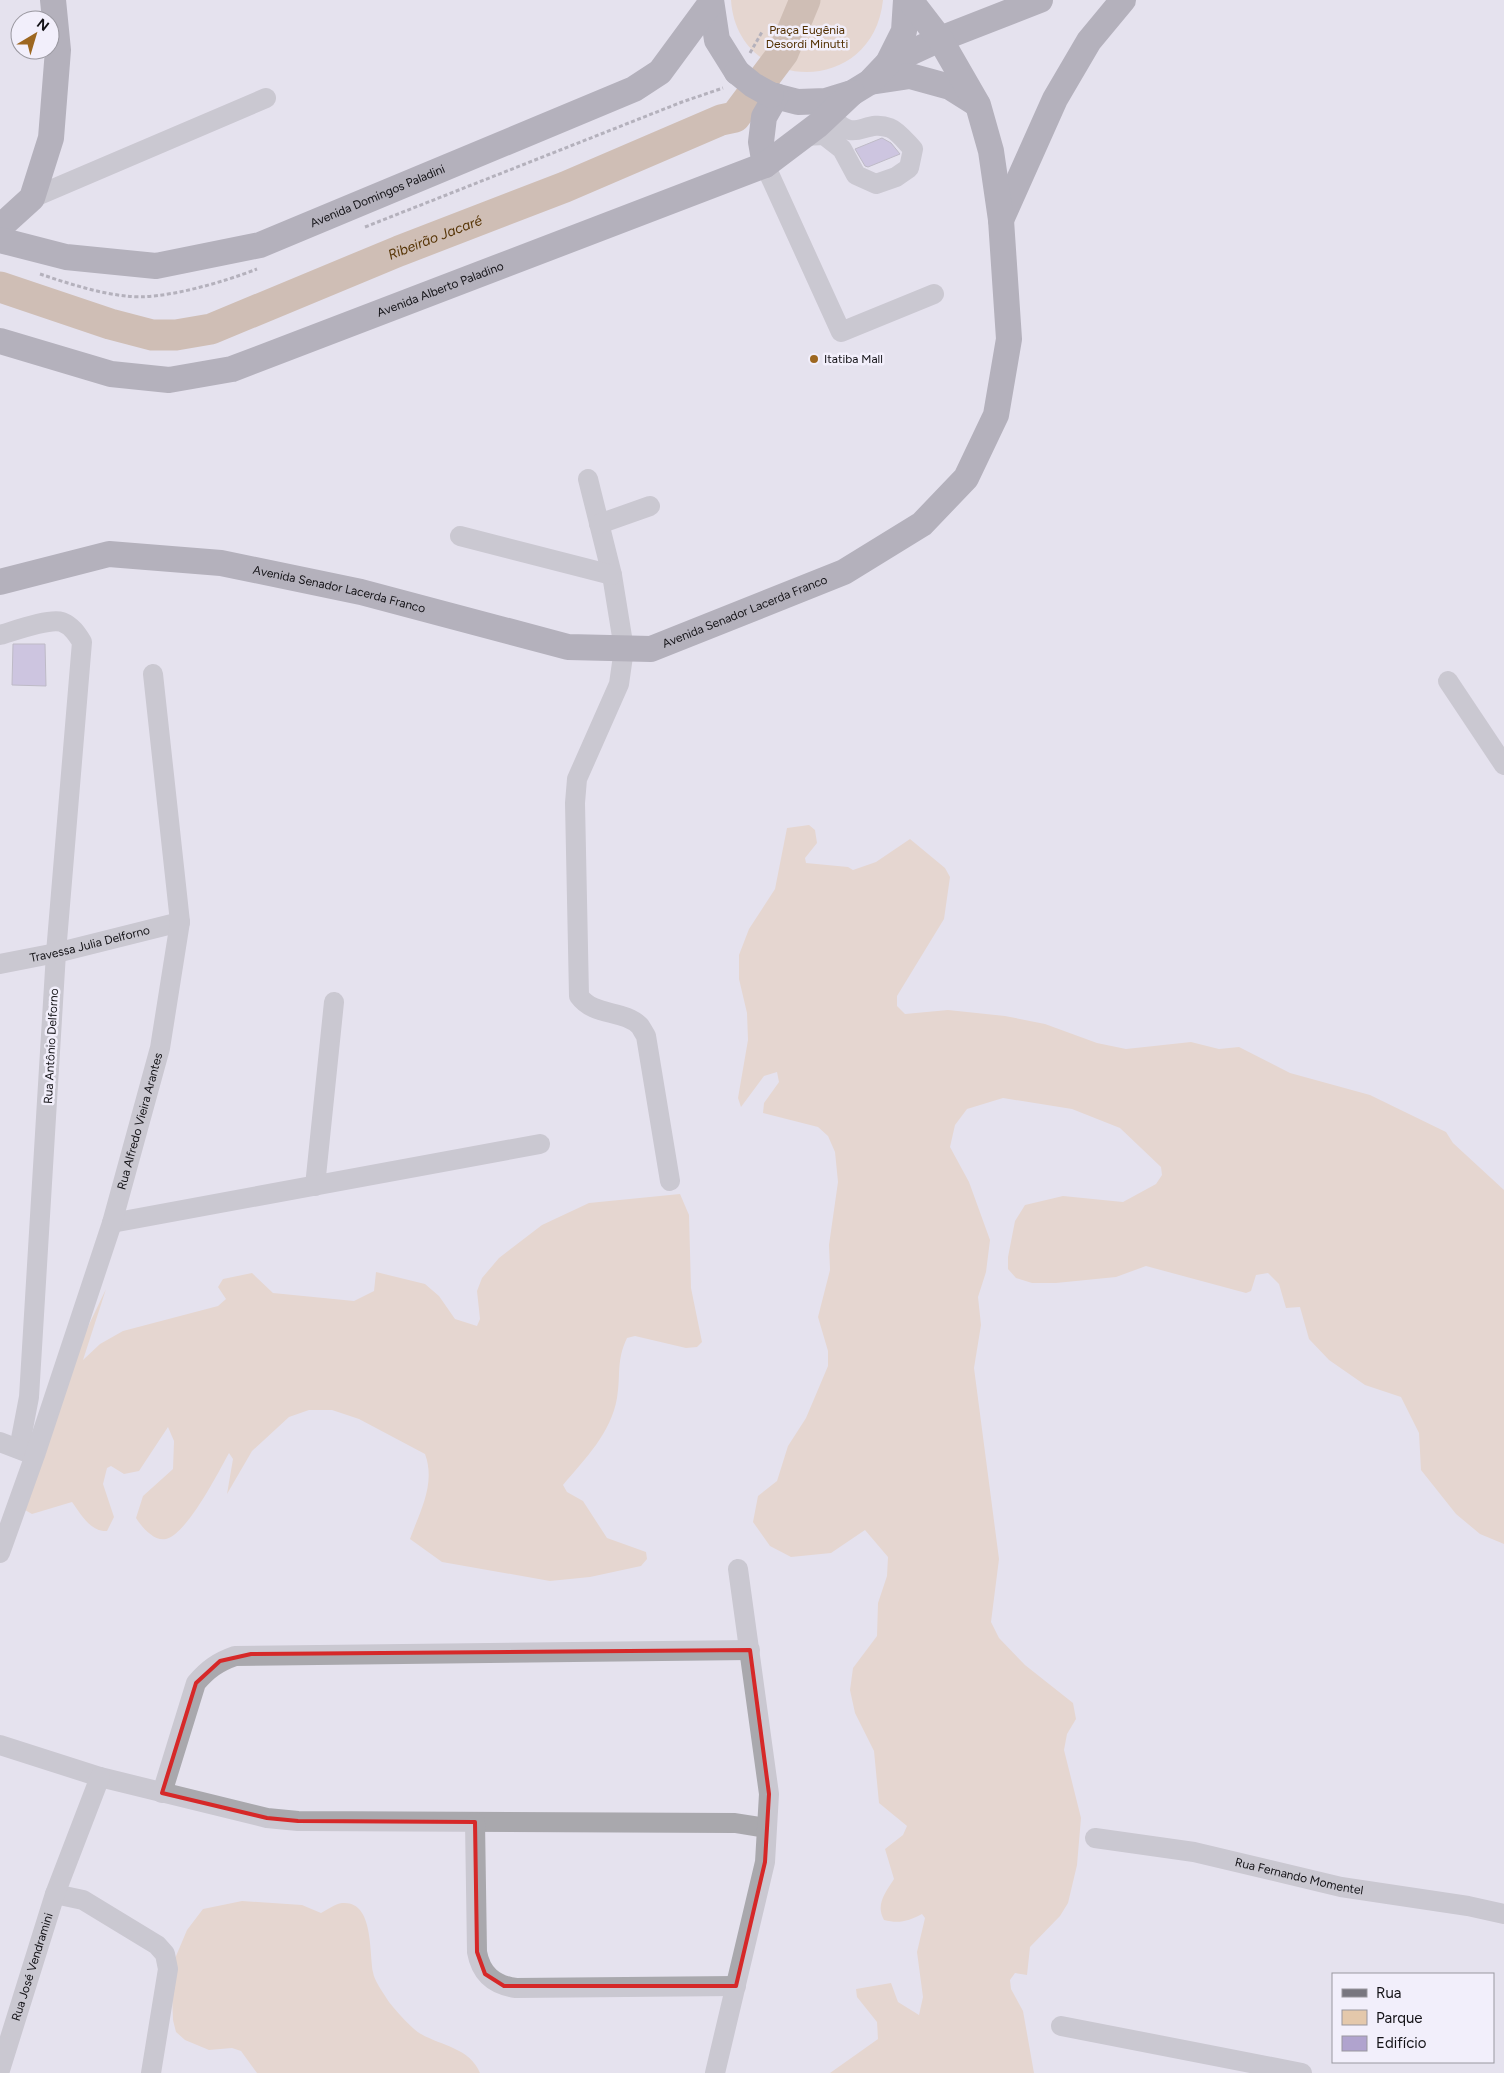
<svg xmlns="http://www.w3.org/2000/svg" width="1504" height="2073" font-family="Figtree,sans-serif">
	<style>
		.green { fill: #e4c8ab }
		.lines { fill: none; stroke-linecap: round; stroke-linejoin: round }
		.river { stroke: #b4936f; stroke-width: 31 }
		.building { fill: #b0a3ce; stroke: #8e8b96 }
		.path { stroke: #79777f; stroke-width: 3; stroke-dasharray: 4 2.5; stroke-linecap: butt }
		.minor { stroke: #a9a8ad; stroke-width: 20 }
		.major { stroke: #78767f; stroke-width: 26 }
		.major-bridge { stroke: #78767f; stroke-width: 26 }
		.marked { fill: none; stroke: #d62828; stroke-width: 4; stroke-linejoin: round }
		.poi-dot { fill: #9d6720; stroke: #f2effb; stroke-width: 2 }
		.labels { text-anchor: middle; stroke-width: 5; stroke-linejoin: round; paint-order: stroke }
		.park-label { font-size: 12px; fill: #512f00; stroke: #f2effb }
		.street-label { font-size: 12px; fill: #131216; stroke: #f2effb }
		.poi-label { font-size: 12px; fill: #131216; stroke: #f2effb; text-anchor: start }
		.water-label { font-size: 14px; font-style: italic; fill: #573506; stroke: #f2effb }
	</style>
	<rect width="100%" height="100%" fill="#e5e2ee"/>
	<path class="green" d="M 731,0 L 883,0 C 873,98 737,94 731,0 Z
		M 809,825 L 815,830 L 817,843 L 805,858 L 806,863 L 848,867 L 853,870 L 876,862 L 910,839 L 945,868 L 950,877 L 944,919 L 897,996 L 897,1006 L 905,1014 L 948,1010 L 1005,1016 L 1045,1024 L 1097,1043 L 1126,1049 L 1191,1042 L 1219,1049 L 1239,1047 L 1290,1073 L 1370,1095 L 1446,1132 L 1453,1143 L 1504,1190 L 1504,1544 L 1480,1534 L 1456,1514 L 1421,1470 L 1419,1433 L 1401,1397 L 1365,1385 L 1329,1360 L 1309,1339 L 1300,1307 L 1286,1308 L 1279,1284 L 1268,1273 L 1256,1275 L 1251,1291 L 1246,1293 L 1146,1266 L 1116,1277 L 1056,1283 L 1032,1283 L 1016,1278 L 1008,1269 L 1008,1257 L 1015,1221 L 1025,1205 L 1063,1196 L 1123,1202 L 1156,1184 L 1162,1175 L 1161,1167 L 1120,1128 L 1072,1109 L 1003,1098 L 967,1109 L 955,1125 L 950,1147 L 969,1182 L 990,1240 L 986,1272 L 978,1297 L 981,1325 L 974,1368 L 999,1559 L 991,1622 L 999,1638 L 1025,1665 L 1073,1703 L 1076,1719 L 1067,1734 L 1064,1750 L 1081,1818 L 1077,1865 L 1068,1903 L 1060,1916 L 1030,1947 L 1027,1975 L 1015,1973 L 1010,1980 L 1011,1989 L 1023,2011 L 1034,2073 L 830,2073 L 878,2039 L 877,2022 L 857,1997 L 856,1989 L 891,1983 L 898,2002 L 919,2015 L 923,1997 L 917,1952 L 925,1918 L 922,1914 C 909,1921 899,1924 884,1920 C 875,1904 886,1892 894,1879 L 885,1849 L 903,1835 L 907,1826 L 879,1803 L 874,1751 L 855,1713 L 850,1690 L 853,1668 L 877,1636 L 878,1603 L 887,1576 L 888,1557 L 865,1530 L 831,1553 L 791,1557 L 770,1546 L 753,1522 L 758,1496 L 777,1481 L 788,1446 L 806,1418 L 828,1366 L 828,1351 L 818,1317 L 830,1270 L 829,1245 L 838,1182 L 835,1152 L 828,1136 L 818,1127 L 763,1113 L 764,1103 L 779,1082 L 777,1072 L 764,1076 L 741,1107 L 738,1098 L 748,1040 L 747,1013 L 739,979 L 739,955 L 749,929 L 775,889 L 787,828 Z
		M 680,1194 L 689,1215 L 691,1288 L 702,1342 L 697,1347 L 686,1348 L 635,1336 L 627,1338 C 616,1361 621,1375 617,1398 C 611,1433 585,1459 563,1485 L 567,1492 L 583,1501 L 607,1538 L 646,1552 L 647,1559 L 641,1566 L 590,1577 L 550,1581 L 442,1562 L 410,1539 C 420,1511 436,1484 425,1454 L 359,1419 L 332,1410 L 309,1410 L 289,1417 L 252,1451 L 227,1494 L 233,1459 L 229,1453 C 218,1473 187,1534 166,1539 C 154,1542 141,1526 136,1518 L 143,1496 L 173,1469 L 174,1441 L 168,1427 L 139,1471 L 124,1474 L 111,1466 L 107,1468 L 103,1484 L 114,1517 L 107,1531 C 90,1532 81,1514 72,1502 L 32,1514 L 25,1510 L 21,1467 L 106,1289 L 83,1360 L 100,1344 L 123,1331 L 218,1306 L 226,1299 L 218,1287 L 223,1279 L 252,1273 L 273,1293 L 354,1301 L 374,1291 L 376,1272 L 425,1284 L 439,1296 L 455,1319 L 477,1326 L 480,1319 L 477,1291 L 482,1278 L 499,1258 L 542,1225 L 589,1203 Z
		M 242,1901 L 302,1905 L 321,1913 C 327,1910 335,1904 342,1903 C 374,1900 369,1952 373,1972 C 374,1980 382,1991 387,1999 C 392,2007 413,2030 421,2034 C 442,2046 470,2048 480,2073 L 257,2073 L 241,2051 L 232,2048 L 209,2050 L 185,2040 L 176,2032 L 173,2020 L 171,1968 L 187,1930 L 203,1909 Z"/>
	<g class="lines">
		<path class="river" id="s1" d="M 0,287 L 110,324 L 152,335 L 176,335 L 211,329 L 399,251 L 565,187 L 721,120 L 735,117 L 783,53 L 805,0"/>
	</g>
	<path class="building" d="M 882,138 L 891,143 L 900,154 L 868,167 L 865,166 L 855,149 Z
		M 13,644 L 45,644 L 46,686 L 12,685 Z"/>
	<g class="lines">
		<path class="path" d="M 750,53 L 762,32
			M 365,227 L 682,102 L 723,88
			M 40,274 C 67,283 97,293 126,296 C 160,301 224,282 257,269"/>
		<g class="minor">
			<path d="M 804,136 L 824,135 L 842,149 L 856,175 L 876,184 L 896,177 L 909,168 L 913,149 C 907,143 898,131 890,128 C 864,118 856,145 833,118 L 834,109"/>
			<path d="M 765,165 L 841,332 L 934,294"/>
			<path d="M 32,198 L 266,98"/>
			<path d="M 588,479 L 612,575 L 624,649 L 619,684 L 577,779 L 575,803 L 579,996 C 594,1017 623,1009 640,1026 C 642,1029 644,1033 646,1036 L 670,1181"/>
			<path d="M 599,524 L 650,506"/>
			<path d="M 460,536 L 612,575"/>
			<path d="M 0,635 C 14,631 49,618 62,622 C 72,626 77,634 82,642 L 56,953 L 29,1397 L 19,1449"/>
			<path d="M 1448,681 L 1504,765"/>
			<path id="s2" d="M 0,964 L 56,953 L 180,922"/>
			<path d="M 315,1186 L 334,1002"/>
			<path d="M 112,1223 L 540,1144"/>
			<path d="M 0,1442 L 31,1454"/>
			<path id="s3" d="M 0,1553 L 35,1455 L 112,1223 L 160,1048 L 180,922 L 153,674"/>
			<path d="M 0,1745 L 100,1777 L 267,1818 L 298,1821 L 735,1823 L 766,1828"/>
			<path d="M 162,1793 L 196,1683 C 208,1669 218,1662 235,1656 L 750,1650"/>
			<path d="M 475,1822 L 477,1952 C 481,1974 494,1985 516,1988 L 736,1986"/>
			<path id="s4" d="M 1095,1838 L 1194,1852 L 1341,1887 L 1468,1906 L 1504,1914"/>
			<path d="M 55,1894 L 83,1900 L 157,1945 L 165,1954 L 168,1969 L 151,2073"/>
			<path d="M 1061,2026 L 1302,2073"/>
			<path id="s5" d="M 0,2070 L 55,1894 L 100,1777"/>
			<path d="M 715,2073 L 765,1862 L 769,1794 L 738,1569"/>
		</g>
		<g class="major">
			<path d="M 711,0 L 717,40 L 737,72"/>
			<path d="M 888,63 L 940,39 L 1040,0"/>
			<path d="M 870,82 L 910,76 L 950,87 L 977,104"/>
			<path d="M 771,95 L 798,102 L 826,101 L 852,93 L 870,82 L 888,63 L 904,31 L 906,0"/>
			<path d="M 765,165 L 761,142 L 764,117 L 776,96"/>
			<path d="M 1001,220 L 1055,99 L 1089,41 L 1123,0"/>
			<path d="M 0,227 L 32,198 L 51,138 L 58,50 L 53,0"/>
			<path id="s6" d="M 0,240 L 66,257 L 156,266 L 260,245 L 634,89 L 660,72 L 710,4"/>
			<path id="s7" d="M 0,341 L 111,374 L 169,380 L 232,369 L 765,165 L 818,125 L 852,93"/>
			<path id="s8" d="M 0,582 L 109,554 L 221,563 L 361,592 L 568,647 L 651,649 L 844,572 L 922,524 L 966,478 L 996,415 L 1009,339 L 1001,220 L 991,151 L 978,105 L 940,39 L 910,0"/>
		</g>
		<path class="major-bridge" d="M 737,72 L 753,85 L 771,95"/>
	</g>
	<path d="M0 0H1504V2073H0ZM 750,1650 L 769,1794 L 765,1862 L 736,1986 L 504,1986 L 485,1974 L 477,1952 L 475,1822 L 298,1821 L 267,1818 L 162,1793 L 196,1683 L 220,1661 L 251,1654 Z" fill="#e5e2ee" fill-opacity=".55" fill-rule="evenodd"/>
	<path class="marked" d="M 750,1650 L 769,1794 L 765,1862 L 736,1986 L 504,1986 L 485,1974 L 477,1952 L 475,1822 L 298,1821 L 267,1818 L 162,1793 L 196,1683 L 220,1661 L 251,1654 Z"/>
	<circle class="poi-dot" cx="814" cy="359" r="5"/>
	<g class="labels">
		<g class="park-label">
			<text x="807" y="34">Praça Eugênia<tspan x="807" dy="14">Desordi Minutti</tspan></text>
		</g>
		<g class="street-label">
			<text dy="4" stroke="none"><textPath href="#s6" startOffset="392">Avenida Domingos Paladini</textPath></text>
			<text dy="4" stroke="none"><textPath href="#s7" startOffset="461">Avenida Alberto Paladino</textPath></text>
			<text dy="4" stroke="none"><textPath href="#s8" startOffset="346">Avenida Senador Lacerda Franco</textPath></text>
			<text dy="4" stroke="none"><textPath href="#s8" startOffset="766">Avenida Senador Lacerda Franco</textPath></text>
			<text dy="4" stroke="none"><textPath href="#s2" startOffset="92">Travessa Julia Delforno</textPath></text>
			<text transform="translate(51 1046) rotate(-87)" y="4">Rua Antônio Delforno</text>
			<text dy="4" stroke="none"><textPath href="#s3" startOffset="454">Rua Alfredo Vieira Arantes</textPath></text>
			<text dy="4" stroke="none"><textPath href="#s4" startOffset="208">Rua Fernando Momentel</textPath></text>
			<text dy="4" stroke="none"><textPath href="#s5" startOffset="108">Rua José Vendramini</textPath></text>
		</g>
		<g class="poi-label">
			<text x="824" y="363">Itatiba Mall</text>
		</g>
		<g class="water-label">
			<text dy="5" stroke="none"><textPath href="#s1" startOffset="461">Ribeirão Jacaré</textPath></text>
		</g>
	</g>
	<rect x="1332" y="1973" width="162" height="90" fill="#f2effb" stroke="#99979f"/>
	<rect x="1342" y="1989" width="25" height="8" fill="#78767f" stroke="#99979f"/>
	<text x="1376" y="1998" font-size="15" fill="#131216">Rua</text>
	<rect x="1342" y="2010" width="25" height="15" fill="#e4c8ab" stroke="#99979f"/>
	<text x="1376" y="2023" font-size="15" fill="#131216">Parque</text>
	<rect x="1342" y="2036" width="25" height="15" fill="#b0a3ce" stroke="#99979f"/>
	<text x="1376" y="2048" font-size="15" fill="#131216">Edifício</text>
	<g transform="translate(35 35) rotate(38)"><circle r="24" fill="#f2effb" stroke="#99979f"/>
	<path d="M0-4L9 19L0 12L-9 19Z" fill="#9d6720"/>
	<text y="-8" font-size="14" font-weight="bold" text-anchor="middle" fill="#131216">N</text>
	</g>
</svg>
